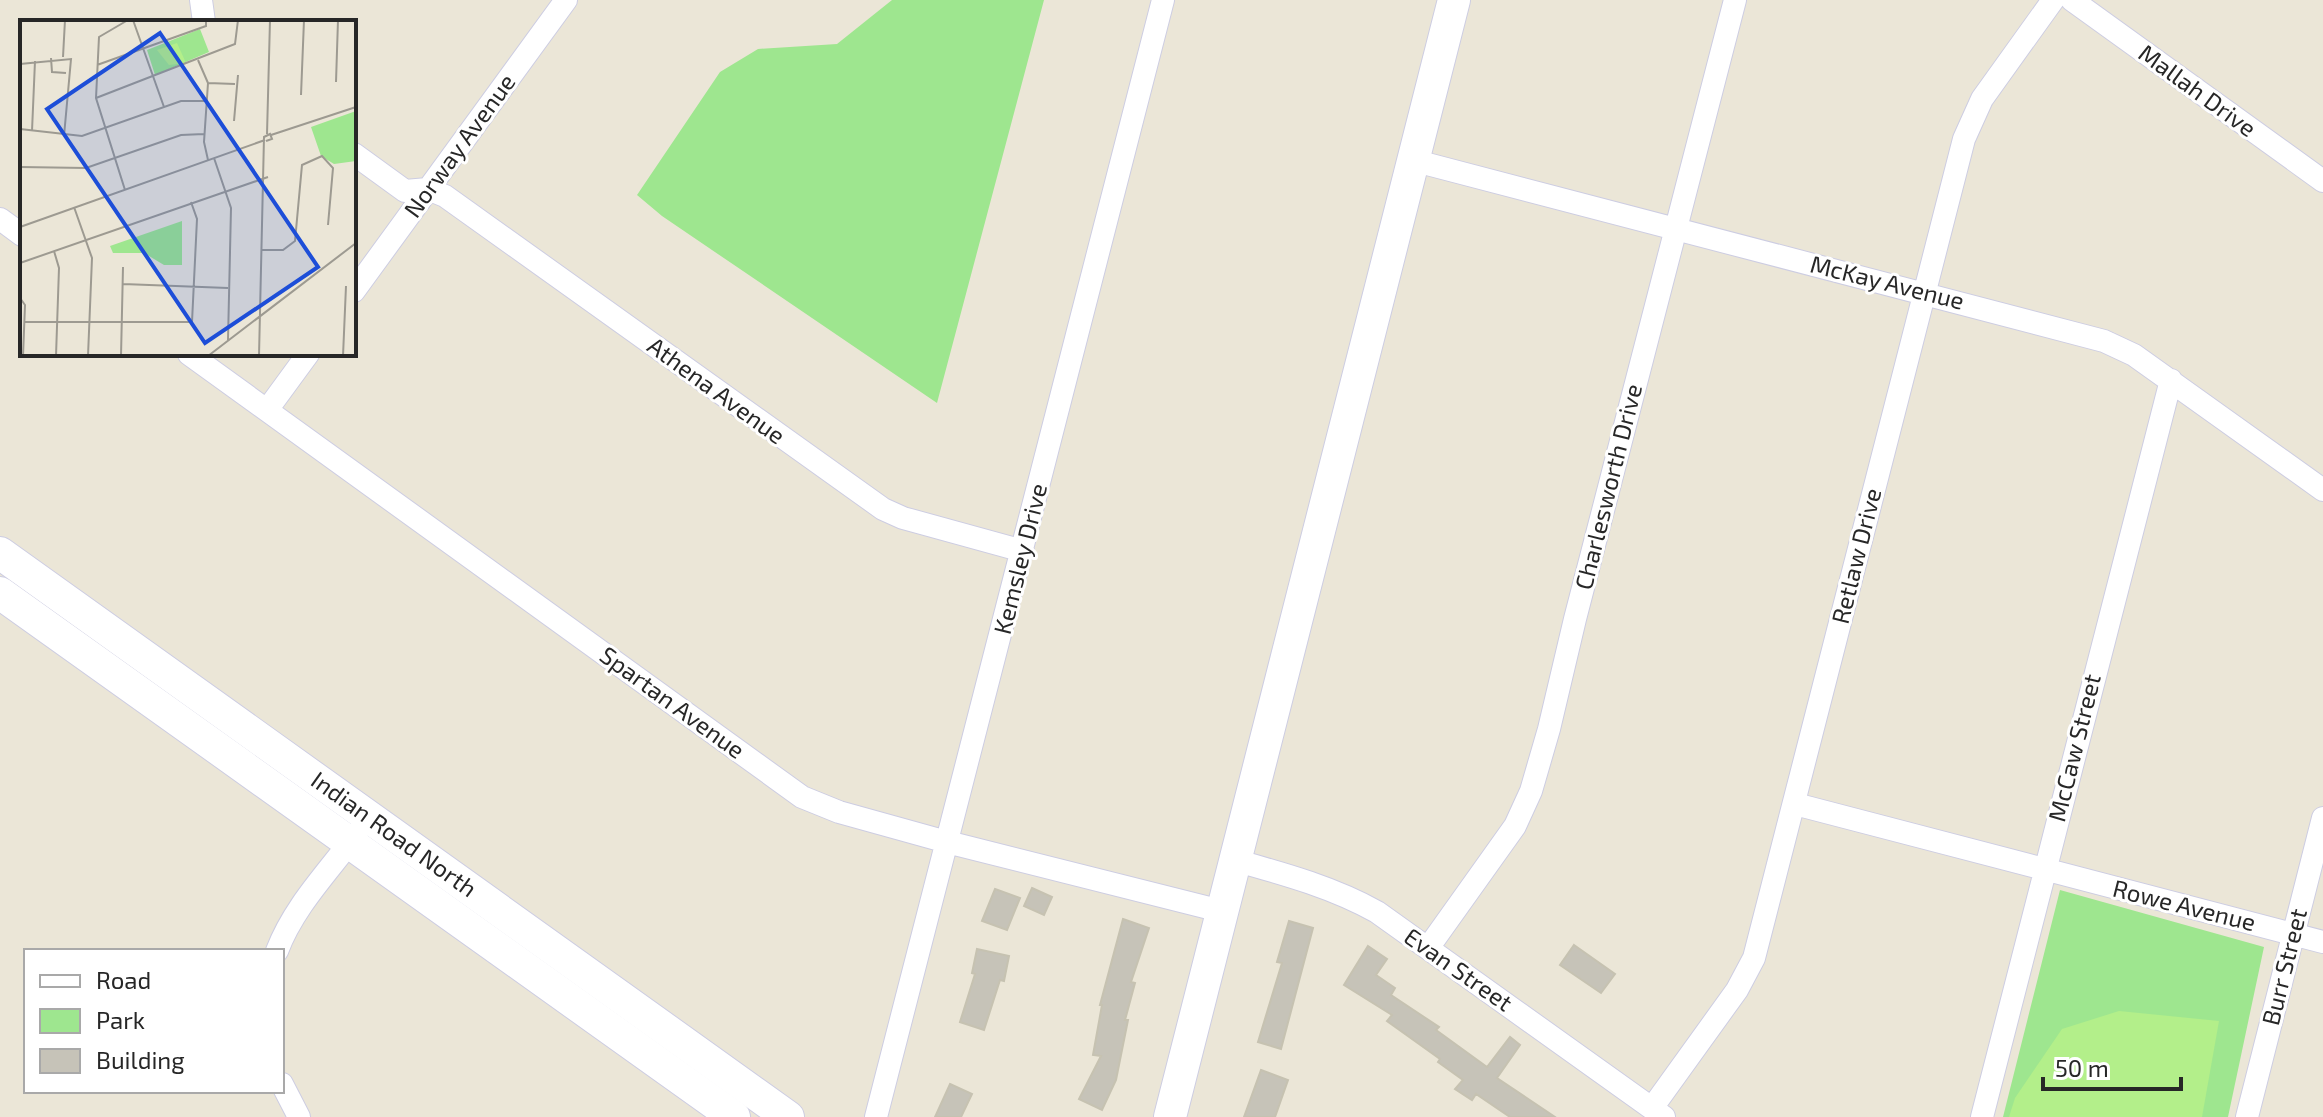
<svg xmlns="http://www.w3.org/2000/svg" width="2323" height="1117" font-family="'Exo 2',sans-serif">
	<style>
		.green { fill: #9ee68f }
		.pitch { fill: #b3ef8a }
		.building { fill: #c6c3b8; stroke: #c6c2b1; stroke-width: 2 }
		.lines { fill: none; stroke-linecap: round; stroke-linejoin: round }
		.street-casing { stroke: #cdcde2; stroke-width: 24 }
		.secondary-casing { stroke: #cdcde2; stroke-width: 34 }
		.street { stroke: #fff; stroke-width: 22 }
		.secondary { stroke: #fff; stroke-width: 32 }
		.labels { text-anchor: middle; stroke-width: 6; stroke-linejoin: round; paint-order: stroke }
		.street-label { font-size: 24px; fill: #272727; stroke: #fff }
		.inset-road { fill: none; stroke: #9d9a91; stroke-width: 2 }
		.view { fill: #1d4ed8; fill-opacity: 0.15; stroke: #1d4ed8; stroke-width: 4 }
		.inset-edge { fill: none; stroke: #272727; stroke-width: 4 }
	</style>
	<rect width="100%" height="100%" fill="#ebe6d7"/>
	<path class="green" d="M 892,0 L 1044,0 L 937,403 L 662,216 L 637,195 L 720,72 L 758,49 L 837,44 Z
		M 2060,890 L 2264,947 L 2228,1117 L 2003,1117 Z"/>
	<path class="pitch" d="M 2119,1011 L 2219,1021 L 2202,1117 L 2009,1117 L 2015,1098 L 2062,1029 Z"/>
	<path class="building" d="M 1032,888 L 1052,897 L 1044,915 L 1024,906 Z
		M 995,889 L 1020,898 L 1007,930 L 982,921 Z
		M 1123,919 L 1149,928 L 1131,982 L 1135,983 L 1125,1020 L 1128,1020 L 1116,1080 L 1102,1110 L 1079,1099 L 1101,1056 L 1093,1055 L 1102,1005 L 1100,1005 Z
		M 1289,921 L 1313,928 L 1281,1049 L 1258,1042 L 1282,963 L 1277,962 Z
		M 1574,945 L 1615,974 L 1601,993 L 1560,965 Z
		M 1368,946 L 1387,959 L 1376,975 L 1395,988 L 1391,995 L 1439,1027 L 1436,1030 L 1487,1067 L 1510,1037 L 1520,1045 L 1497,1078 L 1555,1117 L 1510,1117 L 1476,1094 L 1472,1100 L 1455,1089 L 1463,1080 L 1438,1062 L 1440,1059 L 1387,1021 L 1392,1015 L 1344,985 Z
		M 977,949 L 1009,956 L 1004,981 L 1000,980 L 984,1030 L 960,1022 L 975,974 L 972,973 Z
		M 1261,1070 L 1288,1080 L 1275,1117 L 1244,1117 Z
		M 950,1084 L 972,1094 L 961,1117 L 935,1117 Z"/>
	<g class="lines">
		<defs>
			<path id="street" d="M 201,0 L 204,22
				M 2072,0 L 2323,181
				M 354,154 L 405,191 L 428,189 L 445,196 L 883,509 L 903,518 L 1023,551
				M 1412,160 L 2104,341 L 2134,355 L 2323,490
				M 0,219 L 22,235
				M 354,291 L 566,0
				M 189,354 L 802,797 L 839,812 L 947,842 L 1221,911
				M 267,410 L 308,354
				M 1795,804 L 2323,942
				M 1234,860 C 1284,874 1332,887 1377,912 L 1664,1117
				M 1428,948 L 1515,826 L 1531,791 L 1549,729 L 1575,619 L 1735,0
				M 277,951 C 294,906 329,871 357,833
				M 282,1084 L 299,1117
				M 1652,1108 L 1737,990 L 1754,958 L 1964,139 L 1982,99 L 2053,0
				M 876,1117 L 1163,0
				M 1982,1117 L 2171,380
				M 2247,1117 L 2323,818"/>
			<g id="secondary">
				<path id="s1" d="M 0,553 L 788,1117"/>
				<path d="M 0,593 L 734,1117"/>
				<path d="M 1170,1117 L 1454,0"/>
			</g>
		</defs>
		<use href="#street" class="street-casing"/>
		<use href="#secondary" class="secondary-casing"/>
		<use href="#street" class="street"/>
		<use href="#secondary" class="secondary"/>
	</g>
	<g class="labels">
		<g class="street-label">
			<text transform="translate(2197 91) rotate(36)" y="8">Mallah Drive</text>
			<text transform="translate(460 146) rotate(-54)" y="8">Norway Avenue</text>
			<text transform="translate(1887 283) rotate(14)" y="8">McKay Avenue</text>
			<text transform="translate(716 391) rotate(36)" y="8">Athena Avenue</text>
			<text transform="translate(1609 487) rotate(-76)" y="8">Charlesworth Drive</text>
			<text transform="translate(1857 556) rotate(-76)" y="8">Retlaw Drive</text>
			<text transform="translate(1021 559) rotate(-76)" y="8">Kemsley Drive</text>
			<text transform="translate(672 703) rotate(36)" y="8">Spartan Avenue</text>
			<text transform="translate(2075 748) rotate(-76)" y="8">McCaw Street</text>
			<text dy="8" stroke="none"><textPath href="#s1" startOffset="484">Indian Road North</textPath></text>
			<text transform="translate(2184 906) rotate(14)" y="8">Rowe Avenue</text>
			<text transform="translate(2285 967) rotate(-76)" y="8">Burr Street</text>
			<text transform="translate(1458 970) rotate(35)" y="8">Evan Street</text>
		</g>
	</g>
	<g transform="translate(20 20)">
		<rect width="336" height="336" fill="#ebe6d7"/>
		<path d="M 180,9 L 189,32 L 135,55 L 127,30 ZM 336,91 L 336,141 L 314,144 L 301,136 L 291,107 ZM 162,201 L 162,245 L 144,245 L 124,233 L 93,233 L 90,226 Z" fill="#9ee68f"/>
		<path d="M 157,23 L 166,43 L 149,45 L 137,30 Z" fill="#b3ef8a"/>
		<path class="inset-road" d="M 113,0 L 144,87M 43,37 L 45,0M 31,38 L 32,52 L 46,53M 178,40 L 188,63 L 184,122 L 188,140M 0,44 L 51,39 L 44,116M 77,45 L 186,6 L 186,0M 316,62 L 318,0M 188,63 L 215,64M 281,75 L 284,0M 76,78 L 215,24 L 218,0M 214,101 L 218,55M 0,109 L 62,116 L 161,81 L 185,81M 12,111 L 15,41M 247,114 L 250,0M 251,115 L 336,87M 194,138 L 211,188 L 208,320M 0,147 L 66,148 L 161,115 L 184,114M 105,170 L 76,78 L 79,17 L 108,0M 54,187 L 72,238 L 68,336M 0,207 L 245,120M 242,230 L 263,230 L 275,221 L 282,145 L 302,136 L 313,148 L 308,205M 34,231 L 39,248 L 36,336M 0,243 L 248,157M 103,264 L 208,268M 0,278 L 5,285 L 3,336M 4,302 L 172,302 L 177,199 L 171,182M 101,336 L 103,247M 188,336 L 336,223M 239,336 L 244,117 L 250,114 L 252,119 L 246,121M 323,336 L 326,266"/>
		<path class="view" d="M 140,13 L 298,247 L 185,323 L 27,89 Z"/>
		<rect width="336" height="336" class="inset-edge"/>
	</g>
	<rect x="24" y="949" width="260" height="144" fill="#ffffff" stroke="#a9a9a9" stroke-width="2"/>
	<rect x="40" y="975" width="40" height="12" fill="#ffffff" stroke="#a9a9a9" stroke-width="2"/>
	<text x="96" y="989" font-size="24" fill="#272727">Road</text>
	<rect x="40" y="1009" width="40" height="24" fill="#9ee68f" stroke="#a9a9a9" stroke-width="2"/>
	<text x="96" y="1029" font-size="24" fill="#272727">Park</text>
	<rect x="40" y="1049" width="40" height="24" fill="#c6c3b8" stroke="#a9a9a9" stroke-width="2"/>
	<text x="96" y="1069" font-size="24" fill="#272727">Building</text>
	<path d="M2043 1077v12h138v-12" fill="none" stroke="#272727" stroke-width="4"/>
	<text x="2055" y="1077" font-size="24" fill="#272727" stroke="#ffffff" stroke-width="6" paint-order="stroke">50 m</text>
</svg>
